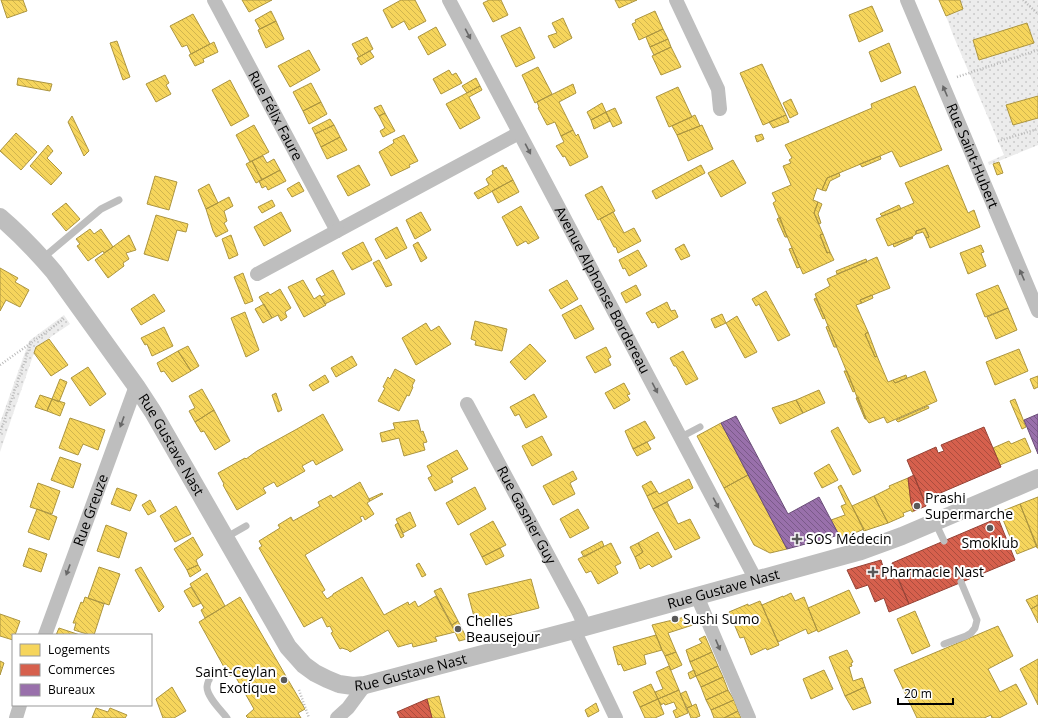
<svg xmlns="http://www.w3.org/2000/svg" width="1038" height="718" font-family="'Open Sans',sans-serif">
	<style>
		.park { fill: url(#park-dots) }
		.homes { fill: url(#homes-back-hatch); stroke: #ac9540 }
		.shops { fill: url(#shops-back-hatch); stroke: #964336 }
		.offices { fill: url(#offices-back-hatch); stroke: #6b4e78 }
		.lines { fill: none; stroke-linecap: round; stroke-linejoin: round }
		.path { stroke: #b9b9b9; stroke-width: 2.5; stroke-dasharray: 1 2; stroke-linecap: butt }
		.service { stroke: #bebebe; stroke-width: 7 }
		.minor { stroke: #bebebe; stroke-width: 14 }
		.tertiary { stroke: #bebebe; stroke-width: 18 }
		.oneway { fill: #686868 }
		.poi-dot { fill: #595959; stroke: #fff; stroke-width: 1.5 }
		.labels { text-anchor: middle; stroke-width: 4; stroke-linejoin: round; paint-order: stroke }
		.street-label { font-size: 14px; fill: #000; stroke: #fff }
		.poi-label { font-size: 14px; fill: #000; stroke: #fff; text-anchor: start }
	</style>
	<defs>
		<pattern id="park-dots" width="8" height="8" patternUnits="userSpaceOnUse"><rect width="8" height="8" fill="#ececec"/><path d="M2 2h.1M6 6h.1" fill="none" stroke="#c9c9c9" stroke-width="1.8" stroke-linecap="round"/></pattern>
		<pattern id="homes-back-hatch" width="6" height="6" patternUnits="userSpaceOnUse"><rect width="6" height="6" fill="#f6d55c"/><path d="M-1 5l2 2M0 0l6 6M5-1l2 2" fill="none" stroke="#d1b54e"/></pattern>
		<pattern id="shops-back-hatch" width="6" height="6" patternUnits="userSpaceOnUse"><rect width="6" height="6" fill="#d6604d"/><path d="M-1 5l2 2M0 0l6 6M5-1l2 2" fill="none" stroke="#ab4d3e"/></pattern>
		<pattern id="offices-back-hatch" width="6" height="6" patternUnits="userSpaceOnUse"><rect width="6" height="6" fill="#9970ab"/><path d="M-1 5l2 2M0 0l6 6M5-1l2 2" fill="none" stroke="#7a5a89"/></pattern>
	</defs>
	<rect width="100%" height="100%" fill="#fff"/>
	<path class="park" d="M 960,0 L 1038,0 L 1038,145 L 989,165 L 988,162 L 1004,155 L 953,35 L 946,16 L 963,9 Z
		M 64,315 L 70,324 L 36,347 L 0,452 L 0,423 L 29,341 Z"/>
	<path class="homes" d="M 1,0 L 23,0 L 27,11 L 7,18 Z
		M 242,0 L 272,0 L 249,12 Z
		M 401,0 L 415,0 L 426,21 L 409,30 L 404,21 L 392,28 L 383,10 Z
		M 489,0 L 501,0 L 508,15 L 493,22 L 483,3 Z
		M 615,0 L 637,0 L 619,8 Z
		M 939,0 L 960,0 L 963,9 L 946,16 Z
		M 872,6 L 883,31 L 859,42 L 849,15 Z
		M 271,11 L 276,21 L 260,29 L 255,20 Z
		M 655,11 L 663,29 L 639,40 L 632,24 L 636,22 L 635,20 Z
		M 193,14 L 210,44 L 191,54 L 187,45 L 182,47 L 170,26 Z
		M 563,18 L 572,38 L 554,48 L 548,36 L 557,33 L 552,23 Z
		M 276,21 L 284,39 L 266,48 L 258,30 Z
		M 1027,23 L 1034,43 L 979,60 L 973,40 Z
		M 436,27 L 446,45 L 428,55 L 418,37 Z
		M 520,27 L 535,58 L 516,67 L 501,36 Z
		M 663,29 L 668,39 L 650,47 L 646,37 Z
		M 367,37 L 373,49 L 359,57 L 352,44 Z
		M 668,39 L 671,47 L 654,55 L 650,47 Z
		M 117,41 L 130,77 L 123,80 L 110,43 Z
		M 214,42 L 218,52 L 203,59 L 204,62 L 195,66 L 189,55 Z
		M 889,43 L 901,73 L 881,82 L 869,52 Z
		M 671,47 L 681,67 L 661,75 L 652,56 Z
		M 309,50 L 320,70 L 290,87 L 278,66 Z
		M 370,51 L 374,57 L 361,65 L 357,58 Z
		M 762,64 L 786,115 L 763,125 L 740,73 Z
		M 538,67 L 552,94 L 535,103 L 522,75 Z
		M 449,70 L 452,75 L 456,73 L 462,83 L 441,94 L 433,79 Z
		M 165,75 L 169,83 L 166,85 L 171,94 L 156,102 L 146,84 Z
		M 18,78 L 52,84 L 50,91 L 17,85 Z
		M 476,78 L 480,86 L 467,93 L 462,86 Z
		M 230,80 L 249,116 L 231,126 L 212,90 Z
		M 311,83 L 321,102 L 303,111 L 293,92 Z
		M 573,84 L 576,93 L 559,102 L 573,130 L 561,136 L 555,122 L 547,125 L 538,108 L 539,107 L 537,102 Z
		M 480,86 L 482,90 L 469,97 L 480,118 L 460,129 L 446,104 Z
		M 915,86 L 942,150 L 900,167 L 892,151 L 827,178 L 822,190 L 817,188 L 813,200 L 818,202 L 814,213 L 823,234 L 820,235 L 827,253 L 830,252 L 834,260 L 803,274 L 773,203 L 776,201 L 772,193 L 791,185 L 783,166 L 791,163 L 789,160 L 792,158 L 785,145 L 872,108 L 871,104 Z
		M 678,87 L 692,117 L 669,127 L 656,97 Z
		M 1038,96 L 1038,118 L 1013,125 L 1006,105 Z
		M 791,99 L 798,114 L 790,118 L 783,103 Z
		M 321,102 L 327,114 L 309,124 L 303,111 Z
		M 602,103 L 606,112 L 591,120 L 587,112 Z
		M 381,105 L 385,113 L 379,116 L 374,108 Z
		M 615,108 L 622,123 L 613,127 L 606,112 Z
		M 606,112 L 610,121 L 594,129 L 591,120 Z
		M 385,113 L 395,131 L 383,137 L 380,131 L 385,128 L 379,116 Z
		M 695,115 L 700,126 L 677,135 L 672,126 Z
		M 786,115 L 789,122 L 773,128 L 769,122 Z
		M 72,116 L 89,151 L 84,156 L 68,122 Z
		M 330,119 L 334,125 L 315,134 L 312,128 Z
		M 254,125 L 269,152 L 250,162 L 236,135 Z
		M 334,125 L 340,137 L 321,147 L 315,134 Z
		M 702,125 L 713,149 L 688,161 L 677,135 Z
		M 573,130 L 576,136 L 578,134 L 588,157 L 570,166 L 565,156 L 563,157 L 556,146 L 564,142 L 561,136 Z
		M 16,133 L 37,152 L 21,170 L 0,151 Z
		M 762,134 L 764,139 L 757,142 L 755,136 Z
		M 404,135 L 418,161 L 409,165 L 410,167 L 391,176 L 379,152 L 394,143 L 393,140 Z
		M 340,137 L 347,150 L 327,159 L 321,147 Z
		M 48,145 L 53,151 L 47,158 L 62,173 L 51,185 L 30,166 Z
		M 263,156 L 267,163 L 274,159 L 280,170 L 262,180 L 252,161 Z
		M 880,156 L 881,159 L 862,167 L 860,164 Z
		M 733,160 L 746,183 L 721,197 L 708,173 Z
		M 252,161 L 262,180 L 256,183 L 246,164 Z
		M 999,162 L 1003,173 L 997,175 L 993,164 Z
		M 359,165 L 370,185 L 348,196 L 337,176 Z
		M 503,165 L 505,169 L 506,167 L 513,180 L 478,199 L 474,193 L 489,185 L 486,179 L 493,174 L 492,171 Z
		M 701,165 L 705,173 L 656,199 L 652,191 Z
		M 948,165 L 968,213 L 974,210 L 980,227 L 930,248 L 926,238 L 929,237 L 925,228 L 916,231 L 916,234 L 912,237 L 888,246 L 876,219 L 914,203 L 905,183 Z
		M 280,170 L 286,181 L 268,190 L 266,186 L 262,188 L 259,181 Z
		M 839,173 L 840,176 L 830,181 L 826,191 L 822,190 L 827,178 Z
		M 155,176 L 177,182 L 169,210 L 147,204 Z
		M 513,180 L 519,192 L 498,203 L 492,191 Z
		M 299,182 L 304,191 L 292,197 L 287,189 Z
		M 209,184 L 218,203 L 206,209 L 198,190 Z
		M 602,186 L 615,211 L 598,220 L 585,195 Z
		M 229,197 L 233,206 L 224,211 L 227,221 L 224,223 L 228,231 L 216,237 L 213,231 L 206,209 Z
		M 272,200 L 275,206 L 262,213 L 258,207 Z
		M 818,202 L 822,204 L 818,214 L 821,223 L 819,224 L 814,213 Z
		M 66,203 L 80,219 L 66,231 L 52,214 Z
		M 899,205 L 901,209 L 882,216 L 880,214 Z
		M 521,206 L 539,238 L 528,244 L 526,241 L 517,246 L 502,217 Z
		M 281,212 L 291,231 L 264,246 L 254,227 Z
		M 421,212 L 431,230 L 415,239 L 406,220 Z
		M 613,212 L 624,233 L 634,228 L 641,241 L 618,253 L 616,247 L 614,247 L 600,219 Z
		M 156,215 L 188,224 L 186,232 L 177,230 L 168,261 L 144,254 Z
		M 780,217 L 787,237 L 785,237 L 777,219 Z
		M 397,227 L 407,248 L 386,259 L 375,239 Z
		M 925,228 L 929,237 L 926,238 L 923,232 L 916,234 L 916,231 Z
		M 90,229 L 94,234 L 101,229 L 113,247 L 104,253 L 103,251 L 88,261 L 77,246 L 80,244 L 76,239 Z
		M 823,234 L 830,252 L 827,253 L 820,235 Z
		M 129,235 L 136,250 L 126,253 L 129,259 L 123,263 L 124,266 L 108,278 L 95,260 Z
		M 231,235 L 238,255 L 229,259 L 222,239 Z
		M 912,237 L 913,238 L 894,247 L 893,244 Z
		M 363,242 L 372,260 L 352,270 L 342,253 Z
		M 418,242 L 427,258 L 421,262 L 413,245 Z
		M 684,244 L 690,256 L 681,260 L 675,249 Z
		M 981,245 L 984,252 L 981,253 L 986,266 L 968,274 L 960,253 Z
		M 792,248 L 800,267 L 797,268 L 789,249 Z
		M 638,250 L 647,266 L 629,276 L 625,268 L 623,269 L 619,260 Z
		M 877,257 L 890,288 L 860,300 L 862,303 L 856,305 L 868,332 L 865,334 L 875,357 L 877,356 L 888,382 L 893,380 L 895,383 L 925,371 L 937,401 L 887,423 L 884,417 L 869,423 L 866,419 L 815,294 L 830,286 L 827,279 Z
		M 866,259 L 867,262 L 837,274 L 836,271 Z
		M 379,260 L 392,285 L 386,287 L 373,263 Z
		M 0,268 L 18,278 L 15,282 L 29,290 L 20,307 L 6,300 L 0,311 Z
		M 333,270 L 345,294 L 325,304 L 321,297 L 325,295 L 316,279 Z
		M 243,273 L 253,301 L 245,304 L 234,277 Z
		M 303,280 L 314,299 L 320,295 L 326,305 L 304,317 L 288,287 Z
		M 567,280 L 578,299 L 561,309 L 549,290 Z
		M 636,285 L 641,295 L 626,303 L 621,293 Z
		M 998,285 L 1008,308 L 985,317 L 976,294 Z
		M 280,289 L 291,308 L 285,312 L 287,317 L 281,321 L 278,315 L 272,318 L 259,297 L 268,292 L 270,295 Z
		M 766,291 L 790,335 L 778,341 L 759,304 L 756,306 L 752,299 Z
		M 154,294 L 165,311 L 141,325 L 131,309 Z
		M 872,295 L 873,298 L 862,303 L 860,300 Z
		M 816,298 L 825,318 L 823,319 L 814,299 Z
		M 667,302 L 671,311 L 675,310 L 678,317 L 658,328 L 655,322 L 652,323 L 646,313 Z
		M 264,304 L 272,318 L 263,323 L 255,309 Z
		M 581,305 L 594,329 L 575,339 L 562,315 Z
		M 1008,308 L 1017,330 L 996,339 L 987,317 Z
		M 245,312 L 259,350 L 246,357 L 231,318 Z
		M 722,314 L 726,323 L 715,328 L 711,319 Z
		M 737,316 L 757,352 L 745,358 L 726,323 Z
		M 475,321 L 507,329 L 502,351 L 475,345 L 476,341 L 471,339 Z
		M 426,323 L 431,331 L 439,326 L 451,344 L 416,365 L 402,338 Z
		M 828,326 L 837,347 L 834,347 L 826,327 Z
		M 164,327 L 173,346 L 152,356 L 147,344 L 145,345 L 141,338 Z
		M 868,332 L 877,356 L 875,357 L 865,334 Z
		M 49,339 L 68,365 L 51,376 L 34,353 L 36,347 Z
		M 530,344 L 546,361 L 525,380 L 510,362 Z
		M 188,346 L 199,366 L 191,371 L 178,351 Z
		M 606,347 L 611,357 L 608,359 L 611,365 L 595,373 L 586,357 Z
		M 1019,349 L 1028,371 L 995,385 L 986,362 Z
		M 178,351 L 191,371 L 172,382 L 164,371 L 161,372 L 157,363 Z
		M 683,351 L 698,379 L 686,385 L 676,366 L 674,366 L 670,358 Z
		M 352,356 L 357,365 L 336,377 L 331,368 Z
		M 88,367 L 106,394 L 90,406 L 71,378 Z
		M 395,369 L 415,380 L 412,386 L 413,387 L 409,396 L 407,395 L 399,411 L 378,401 L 385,388 L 383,387 L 388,377 L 390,379 Z
		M 844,371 L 847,371 L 855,391 L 853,392 Z
		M 325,375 L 329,382 L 313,391 L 309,385 Z
		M 906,375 L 907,378 L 895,383 L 893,380 Z
		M 1038,376 L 1038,387 L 1034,389 L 1030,379 Z
		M 60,379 L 67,382 L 59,402 L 52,399 Z
		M 624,383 L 630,394 L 627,395 L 630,400 L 614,409 L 605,393 Z
		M 202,389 L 214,410 L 195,422 L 189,411 L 195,408 L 189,396 Z
		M 819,390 L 825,403 L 803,413 L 796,400 Z
		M 276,393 L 282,410 L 278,412 L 272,395 Z
		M 534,394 L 547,417 L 526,428 L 519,414 L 515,416 L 510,407 Z
		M 40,395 L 52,399 L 47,411 L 35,407 Z
		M 858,397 L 866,419 L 865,419 L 856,398 Z
		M 52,399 L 65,403 L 60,416 L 47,411 Z
		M 1015,399 L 1026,427 L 1022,429 L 1010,401 Z
		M 796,400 L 803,413 L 780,424 L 772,408 Z
		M 928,406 L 929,408 L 898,422 L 896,420 Z
		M 214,410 L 230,441 L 215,450 L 204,431 L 201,432 L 195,422 Z
		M 323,414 L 343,450 L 316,465 L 313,460 L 302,466 L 305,471 L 277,487 L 274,482 L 263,488 L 266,493 L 237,510 L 223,485 L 224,484 L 218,473 L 245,458 L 246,459 L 257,451 L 297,429 Z
		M 70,418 L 105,430 L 98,450 L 83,444 L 78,455 L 59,448 Z
		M 418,420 L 421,432 L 423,431 L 427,442 L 423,443 L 425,450 L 404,456 L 399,438 L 382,442 L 380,433 L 395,429 L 393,423 Z
		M 645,421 L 655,438 L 633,449 L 625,431 Z
		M 721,423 L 748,475 L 724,488 L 697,436 Z
		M 838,427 L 861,471 L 853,475 L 831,431 Z
		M 542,436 L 552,455 L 532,466 L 522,446 Z
		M 1025,438 L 1031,452 L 1000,465 L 993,448 L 1009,441 L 1011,444 Z
		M 647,442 L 651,449 L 637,456 L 633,449 Z
		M 457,450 L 468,469 L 451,478 L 453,482 L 435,491 L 428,478 L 432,476 L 427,466 Z
		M 60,457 L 81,464 L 73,488 L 51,480 Z
		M 829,464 L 838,480 L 822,488 L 814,473 Z
		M 573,471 L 577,479 L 570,483 L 575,494 L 553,505 L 543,486 Z
		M 748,475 L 787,549 L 770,553 L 754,545 L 724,488 Z
		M 908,478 L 911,503 L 914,511 L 912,512 L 911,510 L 903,513 L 904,516 L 888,523 L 874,496 L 890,488 L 889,486 Z
		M 689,479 L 693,488 L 653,509 L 647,496 L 657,491 L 659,494 Z
		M 651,481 L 657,491 L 647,496 L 642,486 Z
		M 360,482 L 370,501 L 367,503 L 374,514 L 365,520 L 363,516 L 360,517 L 362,521 L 305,555 L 325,590 L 322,592 L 327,599 L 333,595 L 333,594 L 362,577 L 384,615 L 408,602 L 409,605 L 415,601 L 418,607 L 436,596 L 455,632 L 435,637 L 437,641 L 413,647 L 412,643 L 398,647 L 388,630 L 350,652 L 348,650 L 342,648 L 340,649 L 331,633 L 333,632 L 330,626 L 327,627 L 322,617 L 304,627 L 259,548 L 262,546 L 259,541 L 280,528 L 278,525 L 291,517 L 293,521 L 320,506 L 318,502 L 331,495 L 333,498 Z
		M 38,483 L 60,491 L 52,514 L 30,507 Z
		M 841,485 L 864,529 L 841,539 L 831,520 L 845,515 L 841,506 L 846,504 L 838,487 Z
		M 475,487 L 486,509 L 458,525 L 446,503 Z
		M 117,488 L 137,495 L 130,511 L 111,504 Z
		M 382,493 L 383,494 L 370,501 L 369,499 Z
		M 874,496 L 888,523 L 864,531 L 852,506 Z
		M 1038,497 L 1038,548 L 1037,548 L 1020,504 Z
		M 150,500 L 156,511 L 148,515 L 142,505 Z
		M 667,502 L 678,524 L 690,519 L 700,538 L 675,550 L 653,509 Z
		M 1020,504 L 1037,546 L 1017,554 L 1000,512 Z
		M 176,506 L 191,534 L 175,542 L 160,516 Z
		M 37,509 L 57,517 L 49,540 L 28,532 Z
		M 578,509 L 589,528 L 570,538 L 560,519 Z
		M 410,512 L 416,526 L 403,533 L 396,519 Z
		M 493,521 L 506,545 L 482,557 L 470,534 Z
		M 398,523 L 404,536 L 401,538 L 395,525 Z
		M 106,525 L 127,533 L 119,558 L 97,551 Z
		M 658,532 L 672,557 L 652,567 L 649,564 L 640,569 L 635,557 L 643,552 L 638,543 Z
		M 193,537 L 203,555 L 196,560 L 198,565 L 187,570 L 174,549 Z
		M 602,541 L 604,546 L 584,557 L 581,552 Z
		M 611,543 L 621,563 L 615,566 L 618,573 L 598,584 L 591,571 L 586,573 L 578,559 Z
		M 638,543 L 643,552 L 635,557 L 630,547 Z
		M 29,548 L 47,554 L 41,572 L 23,566 Z
		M 500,548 L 504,556 L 486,565 L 482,557 Z
		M 419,563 L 426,575 L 422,577 L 416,565 Z
		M 198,565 L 201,570 L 190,577 L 187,570 Z
		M 99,567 L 120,574 L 109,605 L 88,598 Z
		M 141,567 L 164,607 L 159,612 L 135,570 Z
		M 207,573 L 225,606 L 205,618 L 201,610 L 204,608 L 190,584 Z
		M 531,579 L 539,608 L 476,624 L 468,594 Z
		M 191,587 L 201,603 L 193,607 L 184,591 Z
		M 441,588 L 458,621 L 452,625 L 434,591 Z
		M 849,590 L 860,613 L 818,632 L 808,608 Z
		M 791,593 L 795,601 L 804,597 L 817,630 L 808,634 L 806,629 L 778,642 L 762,605 L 783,596 L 783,597 Z
		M 1038,595 L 1038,605 L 1031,609 L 1026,600 Z
		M 85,597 L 104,604 L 94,635 L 90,635 L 74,630 L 76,623 L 73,623 L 81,602 L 83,603 Z
		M 240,597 L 305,709 L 298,713 L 301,718 L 248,718 L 246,716 L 254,709 L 234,674 L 229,676 L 199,622 Z
		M 760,601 L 779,645 L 767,650 L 766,648 L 751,655 L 744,637 L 740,638 L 729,612 L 748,604 L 748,606 Z
		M 1038,605 L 1038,623 L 1031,609 Z
		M 915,611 L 930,646 L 912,654 L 897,619 Z
		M 0,614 L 20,621 L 15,635 L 13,635 L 13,640 L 0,636 Z
		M 685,617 L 699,623 L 668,633 L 676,652 L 665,656 L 662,650 L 652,625 Z
		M 458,621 L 467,639 L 459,641 L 452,625 Z
		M 998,626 L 1013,656 L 988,669 L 1000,692 L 1016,684 L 1027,704 L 999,718 L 992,718 L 991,715 L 984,718 L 917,718 L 894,670 Z
		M 59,628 L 80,635 L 56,635 Z
		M 656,635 L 662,650 L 644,655 L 646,664 L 624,671 L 621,664 L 618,665 L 613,647 Z
		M 705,636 L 712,652 L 690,662 L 686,650 L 702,643 L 699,639 Z
		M 847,650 L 853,662 L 851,663 L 852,666 L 849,667 L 853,681 L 862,678 L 865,687 L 845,696 L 829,657 Z
		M 676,652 L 682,665 L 671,670 L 665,656 Z
		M 712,652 L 718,666 L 696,676 L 690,662 Z
		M 1038,659 L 1038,705 L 1020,669 Z
		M 0,661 L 4,663 L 0,675 Z
		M 669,666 L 679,690 L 658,699 L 655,692 L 663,689 L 656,672 Z
		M 718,666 L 723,677 L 701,687 L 696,676 Z
		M 694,670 L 696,676 L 690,679 L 688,673 Z
		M 824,670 L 833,689 L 811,699 L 803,679 Z
		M 723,677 L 728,690 L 706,700 L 701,687 Z
		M 651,684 L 658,699 L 640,707 L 633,692 Z
		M 172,687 L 186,711 L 174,718 L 163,718 L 156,699 Z
		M 865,687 L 871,703 L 853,710 L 845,696 Z
		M 679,690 L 688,713 L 676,718 L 673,711 L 677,709 L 674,702 L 665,705 L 664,703 L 661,705 L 658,699 Z
		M 728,690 L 734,700 L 711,710 L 706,700 Z
		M 686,691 L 692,706 L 687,708 L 680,694 Z
		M 439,696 L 445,718 L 432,718 L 427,699 Z
		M 658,699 L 664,714 L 655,718 L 645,718 L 640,707 Z
		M 734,700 L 738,711 L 724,718 L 714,718 L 711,710 Z
		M 596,703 L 599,711 L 588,717 L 585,710 Z
		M 696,704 L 700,716 L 695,718 L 691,718 L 687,708 Z
		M 96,708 L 108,712 L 110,708 L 127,715 L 125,718 L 92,718 Z
		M 738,711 L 741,718 L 724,718 Z"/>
	<path class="shops" d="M 984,427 L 1001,467 L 924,500 L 907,460 L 936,447 L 938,453 L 944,451 L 941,445 Z
		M 914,475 L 926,506 L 914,511 L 911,503 L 908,478 Z
		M 998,518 L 1015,560 L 909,604 L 892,563 Z
		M 881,560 L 887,580 L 897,577 L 909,604 L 889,612 L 884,598 L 875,602 L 868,585 L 856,589 L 847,570 Z
		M 427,699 L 432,718 L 400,718 L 397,712 Z"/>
	<path class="offices" d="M 1038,414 L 1038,454 L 1024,420 Z
		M 736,416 L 788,514 L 819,497 L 839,535 L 787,549 L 721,423 Z"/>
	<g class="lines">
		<path class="path" d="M 1023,0 L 1038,14
			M 957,77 L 1038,50
			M 998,141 L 1038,129
			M 0,365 L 31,343
			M 0,433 L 31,343 L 65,318
			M 299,690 L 309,718"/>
		<path class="service" d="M 43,258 L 101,209 L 119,200
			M 681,437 L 700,427
			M 935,522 L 944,541
			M 225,538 L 246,526
			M 944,644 L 966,636 L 971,633 L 975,628 L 977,620 L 961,582
			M 209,680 C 208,681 207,686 207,687 C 207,697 221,710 227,718"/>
		<g class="minor">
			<path id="s1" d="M 214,0 L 337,231 L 519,133"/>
			<path id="s2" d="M 449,0 L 756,580"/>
			<path d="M 676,0 L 718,89 L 720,109"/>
			<path id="s3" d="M 907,0 L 1038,311"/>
			<path d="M 257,274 L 337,231"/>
			<path id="s4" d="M 467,404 L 578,611 L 585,626"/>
			<path d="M 697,596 L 749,718"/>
			<path d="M 574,630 L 616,718"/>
			<path id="s5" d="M 45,635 L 136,386"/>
			<path d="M 16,718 L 20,705"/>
			<path d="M 337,718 L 348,708 L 365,685"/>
		</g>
		<path class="tertiary" id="s6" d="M 0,217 C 20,234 37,252 54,272 L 136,386 L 153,412 L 288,647 L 304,665 L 315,673 L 327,679 L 339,684 L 353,686 L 365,685 L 574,630 L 861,551 L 902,536 L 1038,478"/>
	</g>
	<defs><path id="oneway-solid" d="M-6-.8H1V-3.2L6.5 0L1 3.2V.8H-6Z"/></defs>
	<g class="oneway">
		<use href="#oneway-solid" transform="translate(468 34) rotate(62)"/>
		<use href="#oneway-solid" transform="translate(945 91) rotate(-113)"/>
		<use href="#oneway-solid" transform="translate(528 149) rotate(62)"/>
		<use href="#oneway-solid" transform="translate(1022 275) rotate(-113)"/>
		<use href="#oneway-solid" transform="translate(655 388) rotate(62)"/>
		<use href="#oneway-solid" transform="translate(122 422) rotate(110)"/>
		<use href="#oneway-solid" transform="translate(716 503) rotate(62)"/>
		<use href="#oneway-solid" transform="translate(68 570) rotate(110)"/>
		<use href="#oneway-solid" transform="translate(718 645) rotate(67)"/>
	</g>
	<g class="poi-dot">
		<circle cx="917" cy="506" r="4"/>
		<circle cx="990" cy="528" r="4"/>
		<path d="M795 533h4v4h4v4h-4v4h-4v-4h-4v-4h4z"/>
		<path d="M871 566h4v4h4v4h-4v4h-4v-4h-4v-4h4z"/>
		<circle cx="675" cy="619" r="4"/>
		<circle cx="458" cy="629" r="4"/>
		<circle cx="284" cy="680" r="4"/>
	</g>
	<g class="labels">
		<g class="street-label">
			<text dy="5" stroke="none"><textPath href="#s1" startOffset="131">Rue Félix Faure</textPath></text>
			<text dy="5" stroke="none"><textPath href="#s3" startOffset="169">Rue Saint-Hubert</textPath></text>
			<text dy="5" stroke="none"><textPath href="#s2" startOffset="328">Avenue Alphonse Bordereau</textPath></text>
			<text dy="5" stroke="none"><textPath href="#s6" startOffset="286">Rue Gustave Nast</textPath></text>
			<text dy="5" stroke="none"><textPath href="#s5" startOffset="133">Rue Greuze</textPath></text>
			<text dy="5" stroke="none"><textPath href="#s4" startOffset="126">Rue Gasnier Guy</textPath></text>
			<text dy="5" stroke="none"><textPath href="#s6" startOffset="981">Rue Gustave Nast</textPath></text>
			<text dy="5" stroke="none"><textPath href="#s6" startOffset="657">Rue Gustave Nast</textPath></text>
		</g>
		<g class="poi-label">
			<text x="925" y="503">Prashi<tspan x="925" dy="16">Supermarche</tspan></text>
			<text x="806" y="544">SOS Médecin</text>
			<text x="990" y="548" text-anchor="middle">Smoklub</text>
			<text x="881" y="577">Pharmacie Nast</text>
			<text x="683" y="624">Sushi Sumo</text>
			<text x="466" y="626">Chelles<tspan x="466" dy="16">Beausejour</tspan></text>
			<text x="276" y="677" text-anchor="end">Saint-Ceylan<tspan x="276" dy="16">Exotique</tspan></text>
		</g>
	</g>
	<rect x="12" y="634" width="140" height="72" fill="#ffffff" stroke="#999999"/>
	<rect x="20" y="644" width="20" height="12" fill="#f6d55c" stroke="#999999"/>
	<text x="48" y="654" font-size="12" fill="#000000">Logements</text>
	<rect x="20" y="664" width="20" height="12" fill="#d6604d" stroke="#999999"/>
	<text x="48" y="674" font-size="12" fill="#000000">Commerces</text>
	<rect x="20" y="684" width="20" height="12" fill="#9970ab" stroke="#999999"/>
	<text x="48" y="694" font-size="12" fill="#000000">Bureaux</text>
	<path d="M898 698v6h55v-6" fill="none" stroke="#000000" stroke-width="2"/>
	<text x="904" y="698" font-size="12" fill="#000000" stroke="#ffffff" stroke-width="3" paint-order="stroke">20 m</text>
</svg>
